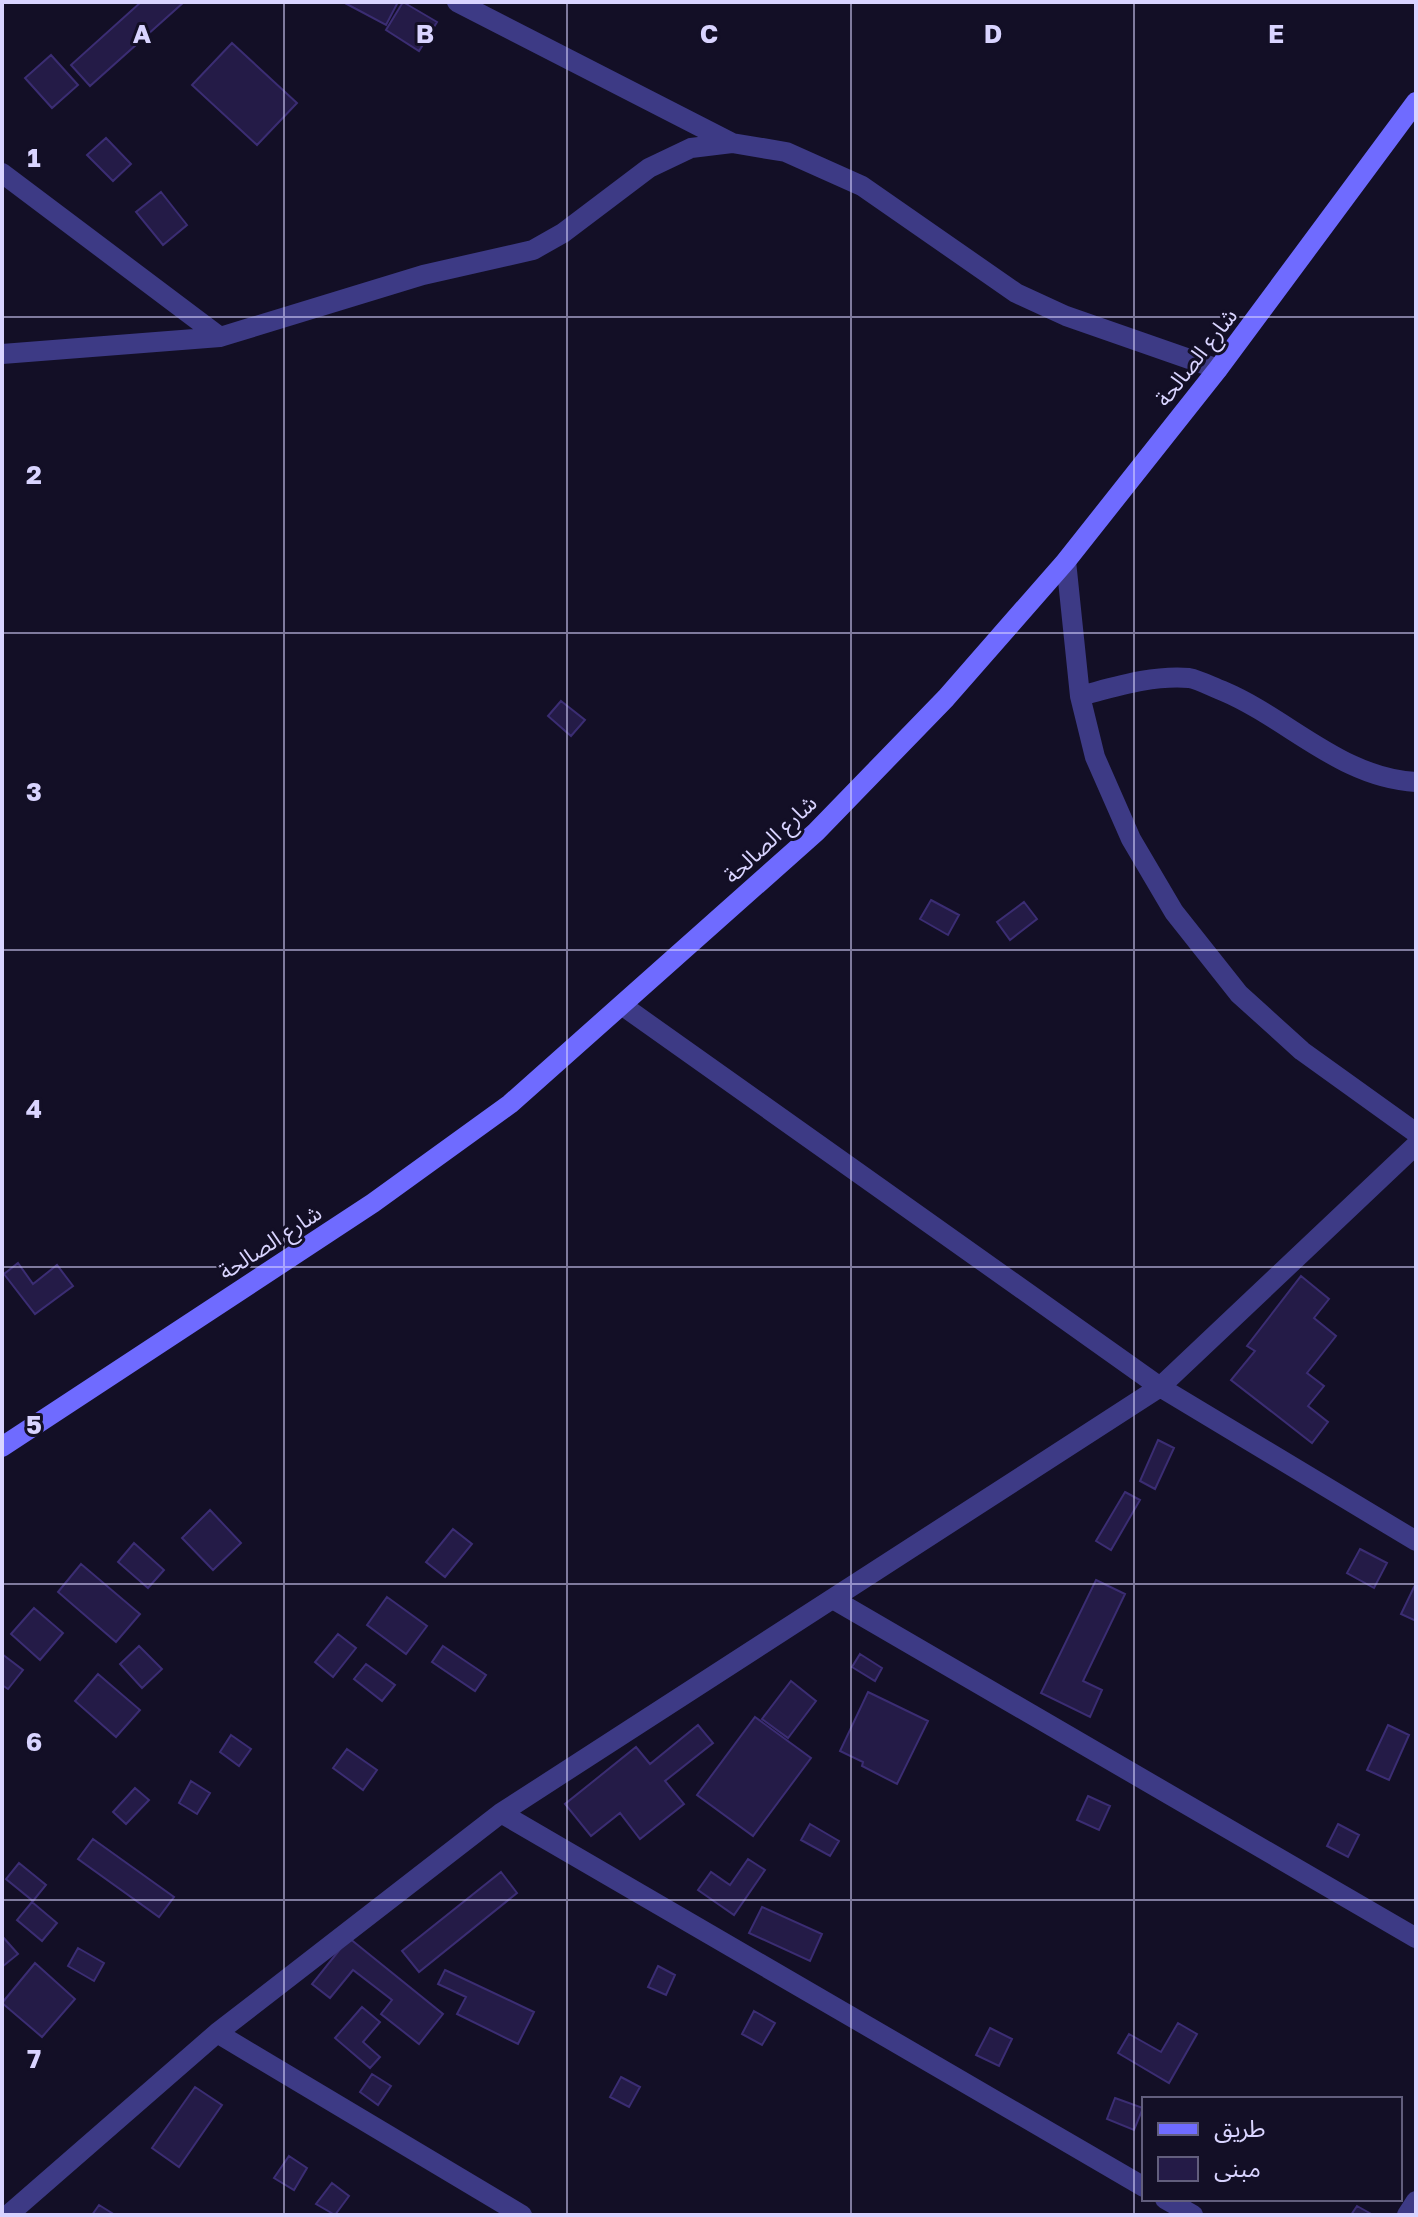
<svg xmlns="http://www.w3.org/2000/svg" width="1418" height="2217" font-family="'Golos Text','Noto Sans Arabic',sans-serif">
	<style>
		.building { fill: #241b47; stroke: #3b2d73; stroke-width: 2 }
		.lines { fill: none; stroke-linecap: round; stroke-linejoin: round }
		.minor { stroke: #3d3a85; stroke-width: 20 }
		.secondary { stroke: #6f6bff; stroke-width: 20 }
		.grid { fill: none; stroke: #d9d4ff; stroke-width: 2; stroke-opacity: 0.55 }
		.labels { text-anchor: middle; stroke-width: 6; stroke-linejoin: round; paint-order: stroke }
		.street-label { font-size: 22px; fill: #d9d4ff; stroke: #130f26 }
		.grid-label { font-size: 26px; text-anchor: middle; font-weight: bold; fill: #d9d4ff; stroke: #130f26; stroke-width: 6; stroke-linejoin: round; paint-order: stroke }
	</style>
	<rect width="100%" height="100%" fill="#130f26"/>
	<path class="building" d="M 141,2 L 184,2 L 90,86 L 71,65 Z
		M 343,2 L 398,2 L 386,25 Z
		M 403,2 L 437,22 L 419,51 L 386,30 Z
		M 232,43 L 297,103 L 257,145 L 192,85 Z
		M 51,55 L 78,85 L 52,108 L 25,78 Z
		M 106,138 L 131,164 L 113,181 L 87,155 Z
		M 161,192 L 187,225 L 163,245 L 136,212 Z
		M 561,701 L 585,720 L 571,736 L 548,716 Z
		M 931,900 L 959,915 L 948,935 L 920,919 Z
		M 1024,902 L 1037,919 L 1010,940 L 997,922 Z
		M 18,1263 L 33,1284 L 57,1265 L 73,1286 L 35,1314 L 4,1274 Z
		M 1301,1276 L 1329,1299 L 1314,1318 L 1336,1336 L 1307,1373 L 1324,1386 L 1308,1406 L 1328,1422 L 1312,1443 L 1231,1380 L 1255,1351 L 1247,1346 Z
		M 1158,1440 L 1174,1448 L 1155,1489 L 1140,1481 Z
		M 1125,1492 L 1140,1500 L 1111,1550 L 1096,1541 Z
		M 210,1510 L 241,1543 L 213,1570 L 182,1538 Z
		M 453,1529 L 472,1544 L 445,1577 L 426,1562 Z
		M 134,1543 L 164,1570 L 148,1588 L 118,1562 Z
		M 1360,1549 L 1387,1563 L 1374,1588 L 1347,1573 Z
		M 81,1564 L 140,1614 L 116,1642 L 58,1592 Z
		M 1096,1580 L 1125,1594 L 1083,1681 L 1102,1690 L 1090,1717 L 1041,1693 Z
		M 1415,1585 L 1416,1585 L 1416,1621 L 1401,1614 Z
		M 387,1597 L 427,1626 L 406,1654 L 367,1625 Z
		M 34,1608 L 63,1633 L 40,1660 L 11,1634 Z
		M 338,1634 L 356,1648 L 333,1677 L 315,1662 Z
		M 139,1646 L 162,1669 L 142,1688 L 120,1664 Z
		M 443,1646 L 486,1675 L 475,1691 L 432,1662 Z
		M 2,1654 L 23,1670 L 8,1689 L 2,1685 Z
		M 860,1654 L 882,1668 L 875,1681 L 852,1667 Z
		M 366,1664 L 395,1685 L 382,1701 L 354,1679 Z
		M 98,1674 L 140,1710 L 116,1737 L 75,1701 Z
		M 791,1681 L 816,1701 L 788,1738 L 762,1719 Z
		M 868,1692 L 928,1721 L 897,1784 L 862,1766 L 863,1762 L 840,1751 Z
		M 755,1717 L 811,1758 L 753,1836 L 697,1795 Z
		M 698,1725 L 713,1743 L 665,1781 L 684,1804 L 640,1839 L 620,1813 L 591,1836 L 565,1804 L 636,1747 L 650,1764 Z
		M 1388,1725 L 1409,1735 L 1389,1780 L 1367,1770 Z
		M 231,1735 L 251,1749 L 239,1766 L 220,1752 Z
		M 347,1749 L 377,1770 L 363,1790 L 333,1768 Z
		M 191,1781 L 210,1793 L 197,1814 L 179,1803 Z
		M 135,1788 L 149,1800 L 126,1824 L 113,1812 Z
		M 1088,1796 L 1110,1806 L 1099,1830 L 1077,1820 Z
		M 810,1824 L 839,1841 L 830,1856 L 801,1840 Z
		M 1338,1824 L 1359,1835 L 1348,1857 L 1327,1846 Z
		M 93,1839 L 174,1897 L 159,1917 L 78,1859 Z
		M 748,1859 L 765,1870 L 734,1915 L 698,1890 L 711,1872 L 730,1885 Z
		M 19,1863 L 46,1885 L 33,1901 L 6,1879 Z
		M 501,1872 L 517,1893 L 419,1972 L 402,1951 Z
		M 32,1902 L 57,1923 L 42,1941 L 17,1920 Z
		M 762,1907 L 822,1934 L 810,1961 L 749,1933 Z
		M 2,1936 L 18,1954 L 2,1967 Z
		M 349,1938 L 443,2014 L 419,2044 L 381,2014 L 392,2000 L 353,1970 L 330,1998 L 312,1984 Z
		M 78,1948 L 104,1963 L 94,1981 L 68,1966 Z
		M 35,1963 L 75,1999 L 42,2037 L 2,2003 Z
		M 658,1966 L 675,1975 L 666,1995 L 648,1987 Z
		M 445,1970 L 534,2012 L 518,2044 L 457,2014 L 466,1997 L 438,1984 Z
		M 362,2007 L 380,2022 L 363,2042 L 380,2057 L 370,2068 L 335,2038 Z
		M 754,2011 L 775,2023 L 762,2045 L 742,2034 Z
		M 1178,2023 L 1197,2034 L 1169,2083 L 1118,2053 L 1129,2034 L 1161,2052 Z
		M 990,2028 L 1012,2039 L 999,2066 L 976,2055 Z
		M 372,2074 L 391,2086 L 378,2105 L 360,2092 Z
		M 621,2077 L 640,2087 L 629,2107 L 610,2097 Z
		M 195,2087 L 222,2105 L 179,2167 L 152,2148 Z
		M 1115,2098 L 1143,2108 L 1134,2130 L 1107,2119 Z
		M 289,2156 L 307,2168 L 294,2190 L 274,2178 Z
		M 332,2183 L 349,2196 L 335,2215 L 316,2204 Z
		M 99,2205 L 115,2215 L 92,2215 Z
		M 1357,2206 L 1373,2215 L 1351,2215 Z"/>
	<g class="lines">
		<path class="minor" d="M 457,2 L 732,143
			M 2,173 L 220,337
			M 2,354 L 220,337 L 423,275 L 533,250 L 563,233 L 649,168 L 691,148 L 732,143 L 786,152 L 862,186 L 1016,293 L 1066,316 L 1218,369
			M 1066,561 L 1080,696 L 1095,757 L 1131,839 L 1174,912 L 1239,994 L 1302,1051 L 1416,1133
			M 1080,696 C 1115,687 1151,675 1189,678 C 1200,680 1212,687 1223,691 C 1289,719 1341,778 1416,782
			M 623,1006 L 1160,1387 L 1416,1541
			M 833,1599 L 1416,1938
			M 501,1813 L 1144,2187
			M 217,2033 L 522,2215
			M 1165,2199 L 1193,2215
			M 8,2215 L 217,2033 L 501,1813 L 1160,1387 L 1416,1145
			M 1407,2215 L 1416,2201"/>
		<path class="secondary" d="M 2,1447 L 373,1203 L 510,1104 L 816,832 L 946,698 L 1066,561 L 1218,369 L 1416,102"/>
	</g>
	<path class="grid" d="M 284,2 L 284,2215M 567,2 L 567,2215M 851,2 L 851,2215M 1134,2 L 1134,2215M 2,317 L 1416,317M 2,633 L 1416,633M 2,950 L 1416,950M 2,1267 L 1416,1267M 2,1584 L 1416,1584M 2,1900 L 1416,1900"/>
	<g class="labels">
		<g class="street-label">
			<text transform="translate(1196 357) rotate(-52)" y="8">شارع الصالحة</text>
			<text transform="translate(770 839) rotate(-43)" y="8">شارع الصالحة</text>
			<text transform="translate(270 1242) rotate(-33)" y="8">شارع الصالحة</text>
		</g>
	</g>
	<g class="grid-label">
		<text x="142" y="43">A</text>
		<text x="425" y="43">B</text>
		<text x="709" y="43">C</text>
		<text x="993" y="43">D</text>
		<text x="1276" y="43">E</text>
		<text x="34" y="167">1</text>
		<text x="34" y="484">2</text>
		<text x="34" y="801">3</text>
		<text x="34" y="1118">4</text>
		<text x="34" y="1434">5</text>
		<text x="34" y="1751">6</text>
		<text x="34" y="2068">7</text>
	</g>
	<rect width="1418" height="2217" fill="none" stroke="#d9d4ff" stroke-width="8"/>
	<rect x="1142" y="2097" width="260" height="104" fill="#130f26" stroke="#625e7d" stroke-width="2"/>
	<rect x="1158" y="2123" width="40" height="12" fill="#6f6bff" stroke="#625e7d" stroke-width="2"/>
	<text x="1214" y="2137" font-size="24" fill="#d9d4ff">طريق</text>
	<rect x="1158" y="2157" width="40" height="24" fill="#241b47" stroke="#625e7d" stroke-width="2"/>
	<text x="1214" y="2177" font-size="24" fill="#d9d4ff">مبنى</text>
</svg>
